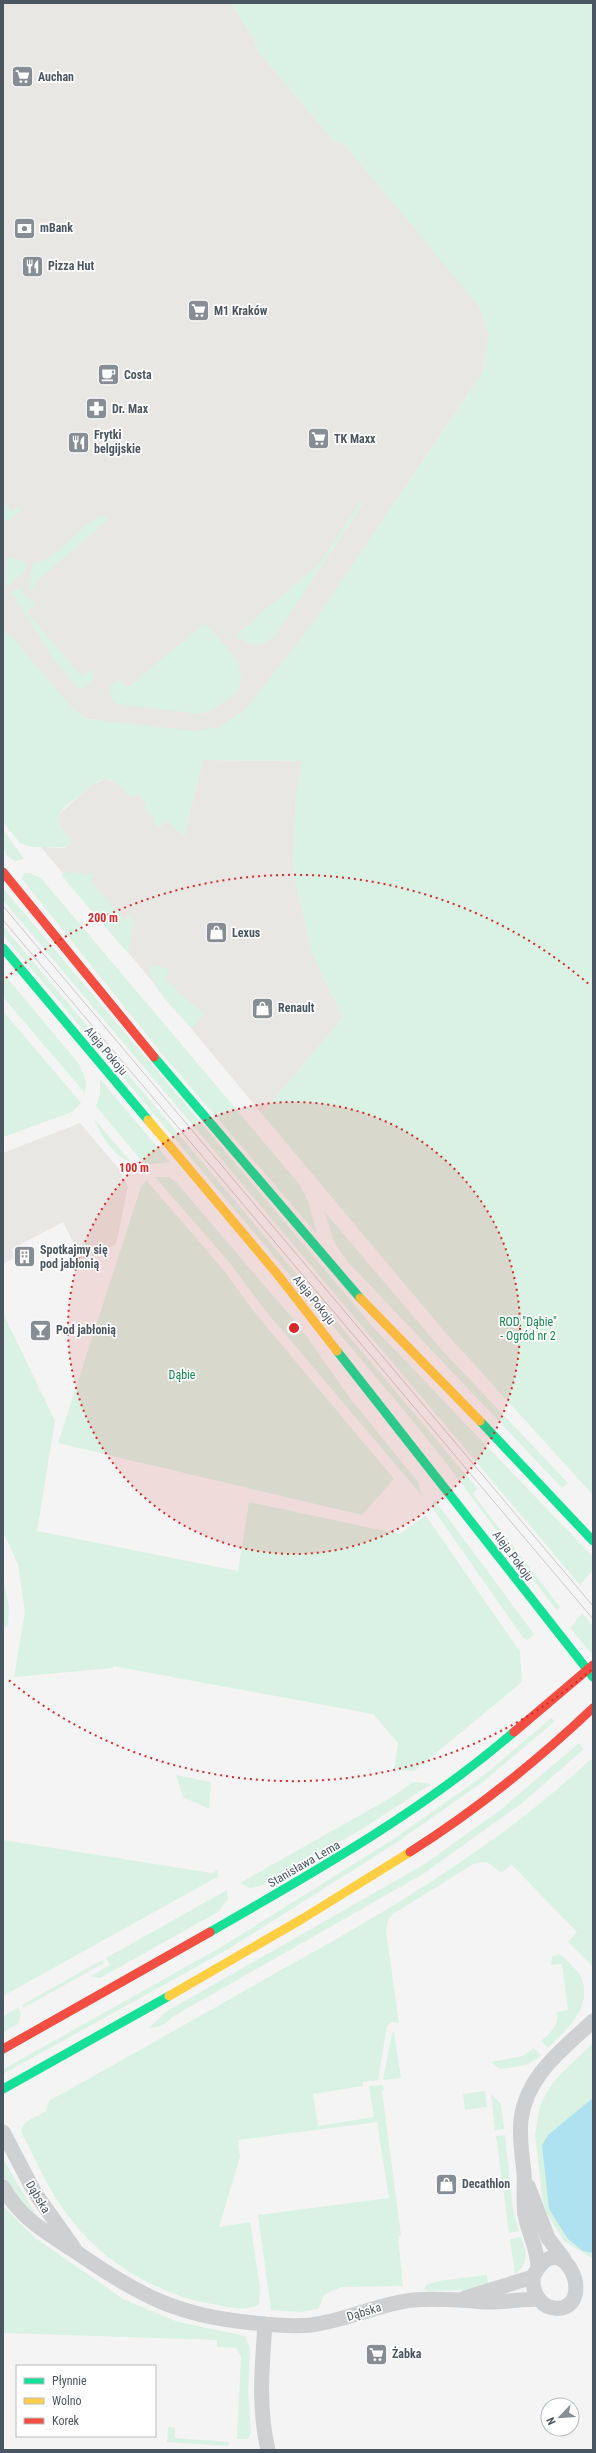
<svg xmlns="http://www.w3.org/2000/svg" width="596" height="2453" font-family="'Roboto Condensed',sans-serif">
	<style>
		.commercial { fill: #e8e7e3 }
		.green { fill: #d9f2e3 }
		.water { fill: #aee2f0 }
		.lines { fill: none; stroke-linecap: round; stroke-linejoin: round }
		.street { stroke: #ced0d2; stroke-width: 15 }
		.fast { stroke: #16e098; stroke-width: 9 }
		.slow { stroke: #ffcf43; stroke-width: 9 }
		.jam { stroke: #f24e42; stroke-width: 9 }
		.tram { stroke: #c9cacc; stroke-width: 1 }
		.ring { fill: none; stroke: #d62828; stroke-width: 2; stroke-dasharray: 2 4 }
		.labels { text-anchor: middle; stroke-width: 3.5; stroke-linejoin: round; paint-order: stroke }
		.poi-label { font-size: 12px; font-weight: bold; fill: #4a5661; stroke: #fff; text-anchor: start }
		.street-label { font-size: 12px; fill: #4a5661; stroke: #fff }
		.park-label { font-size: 12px; fill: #17864f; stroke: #fff }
		.centre { fill: #d62828; stroke: #fff; stroke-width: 2 }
		.ring-label { font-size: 12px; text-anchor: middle; font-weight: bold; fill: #d62828; stroke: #fff; stroke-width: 3.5; stroke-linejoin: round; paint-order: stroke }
	</style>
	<rect width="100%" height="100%" fill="#f4f4f4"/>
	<path class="commercial" d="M 3,3 L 231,3 L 253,37 L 258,51 L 334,141 L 345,145 L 472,296 L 479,306 L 489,334 L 482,374 L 257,706 L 201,739 L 85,718 L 66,705 L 3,638 Z
		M 203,760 L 303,761 L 296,795 L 293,872 L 312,952 L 343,1018 L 262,1114 L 41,847 L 66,848 L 59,822 L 59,814 L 93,784 L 106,779 L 117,783 L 130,797 L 138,793 L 147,804 L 145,807 L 156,820 L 158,827 L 167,821 L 184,836 Z
		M 80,1123 L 119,1169 L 128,1187 L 116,1244 L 83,1262 L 63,1222 L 12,1249 L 14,1258 L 3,1264 L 3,1153 Z"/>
	<path class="green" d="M 231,3 L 593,3 L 593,1495 L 444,1331 L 262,1114 L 343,1018 L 312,952 L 293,872 L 296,795 L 302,761 L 203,760 L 184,836 L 167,821 L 157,827 L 153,823 L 156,820 L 144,807 L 147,804 L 138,793 L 130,798 C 110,773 103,775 80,795 C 73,801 64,806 59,814 L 59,825 L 72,841 L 68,847 L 32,847 L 20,843 L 3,822 L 3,630 L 13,638 L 73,709 L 87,719 L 195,731 L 219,727 L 246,709 L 313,623 L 482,374 L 489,334 L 479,306 L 345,145 L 334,141 L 258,51 L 253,37 Z
		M 362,500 L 363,505 L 274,637 C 262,648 247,647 236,635 L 319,564 Z
		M 6,504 L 12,512 L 19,506 L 22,510 L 9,520 L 3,519 L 3,506 Z
		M 107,516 L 108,520 L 37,581 L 32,591 L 29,589 L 33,563 C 61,561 82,516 107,516 Z
		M 7,557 L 26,562 L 25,572 L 7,586 L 5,579 Z
		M 19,587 L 27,599 L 33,599 L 35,604 L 27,612 L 82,677 L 91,670 L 93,671 L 92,681 L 82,689 L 78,688 L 55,661 L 11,592 Z
		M 205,623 C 222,644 260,673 230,698 C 221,705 212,712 200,714 L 116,704 L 110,694 L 110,686 L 119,679 L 127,688 Z
		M 3,830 L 24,859 L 15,861 C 1,855 3,843 3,830 Z
		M 64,872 L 82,873 L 82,875 L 95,874 L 90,880 L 124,920 L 131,915 L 133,922 L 129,950 L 125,950 L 62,876 Z
		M 24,873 L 30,873 L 41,878 L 300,1185 L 308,1201 L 317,1234 L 162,1054 L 22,879 Z
		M 3,888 L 373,1327 L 593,1557 L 593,1570 L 580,1585 L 3,900 Z
		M 3,926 L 478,1489 L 473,1494 L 560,1607 L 557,1611 L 443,1459 L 407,1414 L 3,935 Z
		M 156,966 L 168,969 L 169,971 L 164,979 L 204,1014 L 192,1028 C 179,1014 149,987 150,967 Z
		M 3,973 L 79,1064 L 86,1081 L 85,1093 L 3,997 Z
		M 3,1011 L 81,1103 L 72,1112 L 3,1137 Z
		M 100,1079 L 170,1162 L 145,1165 L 96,1106 L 100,1094 Z
		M 94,1119 L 131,1162 C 115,1158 100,1134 94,1119 Z
		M 155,1177 L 169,1177 L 176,1182 L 299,1326 L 350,1398 L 418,1482 L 422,1496 L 264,1309 L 229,1262 Z
		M 146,1180 L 222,1268 L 252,1309 L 394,1479 L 362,1515 L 58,1443 L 141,1187 Z
		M 324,1211 L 441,1349 L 568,1483 L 562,1488 L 347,1261 L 335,1244 Z
		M 3,1313 L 55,1421 L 37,1531 L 238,1571 L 249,1502 L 399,1534 L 426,1516 L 520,1652 L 522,1682 L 414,1771 L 394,1770 L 398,1743 L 373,1714 L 113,1666 L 113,1668 L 14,1677 L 25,1612 L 18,1564 L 3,1532 Z
		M 434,1499 L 534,1634 L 528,1640 L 524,1639 L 431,1506 Z
		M 4,1583 L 9,1606 L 8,1627 L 3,1626 Z
		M 582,1613 L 593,1626 L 593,1652 L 591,1653 L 570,1628 Z
		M 551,1718 L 555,1721 L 484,1781 L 396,1843 L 225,1951 L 3,2074 L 3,2070 L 9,2066 L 223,1946 L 392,1840 L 483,1776 Z
		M 579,1743 L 584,1749 L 521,1804 L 423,1874 L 174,2016 L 162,2026 L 149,2028 L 167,2011 L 423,1865 L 499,1811 Z
		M 590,1760 L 593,1760 L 593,1967 L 568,1942 L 577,1932 L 511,1864 L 502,1873 L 487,1862 L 475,1863 L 393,1914 L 388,1920 L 386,1931 L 399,2023 L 392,2022 L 387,2026 L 378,2080 L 363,2082 L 363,2086 L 313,2094 L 318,2126 L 374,2117 L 369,2086 L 383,2085 L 384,2090 L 382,2091 L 401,2235 L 398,2237 L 403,2286 L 341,2287 L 324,2295 L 318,2309 L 301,2312 L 271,2310 L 258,2215 L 389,2198 L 377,2122 L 238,2140 L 240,2157 L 219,2227 L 250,2222 L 260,2288 L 259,2304 C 247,2313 226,2306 212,2304 C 155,2294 100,2260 66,2213 C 48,2189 36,2160 22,2133 C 18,2121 39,2117 46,2111 L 49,2101 C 126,2058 202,2015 279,1971 C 389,1910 497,1847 590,1760 Z
		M 176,1775 L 211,1782 L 209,1809 L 183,1797 Z
		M 413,1782 L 431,1784 L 362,1829 L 264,1885 L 250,1888 L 240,1883 L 392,1797 Z
		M 3,1840 L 212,1873 L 217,1870 L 219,1876 L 3,1996 Z
		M 227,1890 L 228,1899 L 218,1912 L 100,1978 L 91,1976 L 110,1965 L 106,1958 Z
		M 559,1954 C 566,1958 573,1967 579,1973 C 596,2004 569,2027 548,2048 L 541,2041 C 550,2033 560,2025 557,2012 L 568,2010 L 562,1964 L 551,1965 L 552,1957 Z
		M 102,1960 L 104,1963 L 23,2008 L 22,2005 Z
		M 18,2008 L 21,2014 L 18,2024 L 3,2032 L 3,2016 Z
		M 394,2032 L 401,2078 L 383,2080 L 392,2033 Z
		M 593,2043 L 593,2259 L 564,2241 L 547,2214 L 543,2202 L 535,2134 L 540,2106 L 548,2090 L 557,2078 Z
		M 534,2048 L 542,2056 L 526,2065 L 500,2069 L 491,2062 L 523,2056 Z
		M 485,2091 L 487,2107 L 465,2110 L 463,2094 Z
		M 491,2094 L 501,2104 L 504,2129 L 495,2130 Z
		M 505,2135 L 513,2209 L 519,2231 L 509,2233 L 496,2136 Z
		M 3,2159 L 37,2216 L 11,2190 L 3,2175 Z
		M 3,2206 L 34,2237 L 123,2299 L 178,2322 L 245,2336 L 250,2349 L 248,2391 L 251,2433 L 248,2439 L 237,2439 L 241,2356 L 236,2348 L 217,2347 L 217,2340 L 3,2333 Z
		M 521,2237 C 527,2252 529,2264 515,2274 L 510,2239 Z
		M 487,2275 L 488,2285 L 465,2290 L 427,2291 L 424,2289 L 426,2285 L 438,2281 Z
		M 168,2427 L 175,2428 L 175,2438 L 229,2442 L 228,2446 L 167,2442 Z"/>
	<path class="water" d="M 593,2098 L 593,2253 L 583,2251 L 568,2239 L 549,2209 L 542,2145 L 548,2135 Z"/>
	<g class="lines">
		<path class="street" d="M 3,2132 L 35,2193 L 74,2248
			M 528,2186 L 548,2238 L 564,2259
			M 3,2187 C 21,2220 52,2236 82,2256 C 142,2297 179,2316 254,2323 C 272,2325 293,2327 311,2325 C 347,2321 379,2303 414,2300 C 438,2298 460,2300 484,2302 C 502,2303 520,2299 538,2299
			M 538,2268 C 538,2248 528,2233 525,2215 C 523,2200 525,2186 524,2172 C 522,2155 519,2137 521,2120 C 526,2076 563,2049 593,2021
			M 465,2298 L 533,2277 C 560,2222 596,2300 562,2308 C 542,2311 532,2294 533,2277
			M 265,2324 C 262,2367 258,2408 268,2450"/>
		<path class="fast" d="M 3,948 L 148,1120
			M 154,1057 L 360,1298
			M 337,1351 L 593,1677
			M 480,1421 L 593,1541
			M 210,1932 C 316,1871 421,1812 514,1732
			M 3,2089 L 169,1996"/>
		<path class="slow" d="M 148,1120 L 278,1275 L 337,1351
			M 360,1298 L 480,1421
			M 169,1996 L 302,1919 L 410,1852"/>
		<path class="jam" d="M 3,872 L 154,1057
			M 514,1732 L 593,1665
			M 410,1852 C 476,1810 536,1762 593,1708
			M 3,2049 L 210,1932"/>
		<path class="tram" d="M 3,906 L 593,1606
			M 3,920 L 593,1619"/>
	</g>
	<circle cx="294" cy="1328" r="226" fill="#d62828" fill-opacity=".12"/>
	<g class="ring">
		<circle cx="294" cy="1328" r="226"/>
		<path d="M591 1670A453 453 0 0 1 6 1678M6 978A453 453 0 0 1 591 986"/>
	</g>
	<defs>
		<symbol id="supermarket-square" viewBox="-11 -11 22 22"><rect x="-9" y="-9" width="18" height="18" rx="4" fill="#868d94" stroke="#fff"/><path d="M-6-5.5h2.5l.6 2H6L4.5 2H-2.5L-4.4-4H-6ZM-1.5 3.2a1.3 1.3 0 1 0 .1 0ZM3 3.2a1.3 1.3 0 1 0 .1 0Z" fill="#fff"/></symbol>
		<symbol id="bank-square" viewBox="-11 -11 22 22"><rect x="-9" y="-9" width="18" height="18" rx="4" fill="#868d94" stroke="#fff"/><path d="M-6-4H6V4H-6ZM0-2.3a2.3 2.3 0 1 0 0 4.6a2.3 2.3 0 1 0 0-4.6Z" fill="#fff"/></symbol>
		<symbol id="restaurant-square" viewBox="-11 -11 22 22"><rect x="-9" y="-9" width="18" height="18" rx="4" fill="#868d94" stroke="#fff"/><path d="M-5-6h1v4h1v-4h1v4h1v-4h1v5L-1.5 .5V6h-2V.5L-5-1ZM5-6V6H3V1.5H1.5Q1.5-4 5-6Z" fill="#fff"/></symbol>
		<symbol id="cafe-square" viewBox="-11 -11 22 22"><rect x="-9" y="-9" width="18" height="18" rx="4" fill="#868d94" stroke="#fff"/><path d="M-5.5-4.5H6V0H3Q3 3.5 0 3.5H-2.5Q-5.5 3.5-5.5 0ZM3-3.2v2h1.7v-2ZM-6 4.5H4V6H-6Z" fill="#fff"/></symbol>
		<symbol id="pharmacy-square" viewBox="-11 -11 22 22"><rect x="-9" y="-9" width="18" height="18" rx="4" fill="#868d94" stroke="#fff"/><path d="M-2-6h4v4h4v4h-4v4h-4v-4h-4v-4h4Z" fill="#fff"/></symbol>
		<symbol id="shop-square" viewBox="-11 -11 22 22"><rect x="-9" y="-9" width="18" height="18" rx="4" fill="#868d94" stroke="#fff"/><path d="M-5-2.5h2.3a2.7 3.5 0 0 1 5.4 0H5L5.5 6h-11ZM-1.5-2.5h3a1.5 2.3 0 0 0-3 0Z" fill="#fff"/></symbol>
		<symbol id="building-square" viewBox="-11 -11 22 22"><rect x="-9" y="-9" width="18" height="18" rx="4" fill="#868d94" stroke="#fff"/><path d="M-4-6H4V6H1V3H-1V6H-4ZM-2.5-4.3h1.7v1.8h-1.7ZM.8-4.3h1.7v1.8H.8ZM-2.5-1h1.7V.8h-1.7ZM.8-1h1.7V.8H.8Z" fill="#fff"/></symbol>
		<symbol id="bar-square" viewBox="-11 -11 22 22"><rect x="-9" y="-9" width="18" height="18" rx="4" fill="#868d94" stroke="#fff"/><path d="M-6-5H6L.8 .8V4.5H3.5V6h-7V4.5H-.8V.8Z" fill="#fff"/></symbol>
	</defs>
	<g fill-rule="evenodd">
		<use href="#supermarket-square" x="10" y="64" width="25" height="25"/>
		<use href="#bank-square" x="12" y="216" width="25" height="25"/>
		<use href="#restaurant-square" x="20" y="254" width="25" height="25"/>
		<use href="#supermarket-square" x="186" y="298" width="25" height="25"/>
		<use href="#cafe-square" x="96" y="362" width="25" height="25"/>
		<use href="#pharmacy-square" x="84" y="396" width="25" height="25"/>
		<use href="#supermarket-square" x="306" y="426" width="25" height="25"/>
		<use href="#restaurant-square" x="66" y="430" width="25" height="25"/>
		<use href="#shop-square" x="204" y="920" width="25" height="25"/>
		<use href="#shop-square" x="250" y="996" width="25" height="25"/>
		<use href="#building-square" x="12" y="1244" width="25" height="25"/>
		<use href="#bar-square" x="28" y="1318" width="25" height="25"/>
		<use href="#shop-square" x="434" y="2172" width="25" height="25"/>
		<use href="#supermarket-square" x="364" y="2342" width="25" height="25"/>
	</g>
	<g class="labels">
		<g class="poi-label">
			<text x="38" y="81">Auchan</text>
			<text x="40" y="232">mBank</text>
			<text x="48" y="270">Pizza Hut</text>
			<text x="214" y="315">M1 Kraków</text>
			<text x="124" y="379">Costa</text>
			<text x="112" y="413">Dr. Max</text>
			<text x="94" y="439">Frytki<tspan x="94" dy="14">belgijskie</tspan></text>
			<text x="334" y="443">TK Maxx</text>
			<text x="232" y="937">Lexus</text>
			<text x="278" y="1012">Renault</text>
			<text x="40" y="1254">Spotkajmy się<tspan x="40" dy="14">pod jabłonią</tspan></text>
			<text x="56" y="1334">Pod jabłonią</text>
			<text x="462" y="2188">Decathlon</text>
			<text x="392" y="2358">Żabka</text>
		</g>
		<g class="street-label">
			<text transform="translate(106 1051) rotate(50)" y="4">Aleja Pokoju</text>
			<text transform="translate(314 1300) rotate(51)" y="4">Aleja Pokoju</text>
			<text transform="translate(513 1556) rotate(53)" y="4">Aleja Pokoju</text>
			<text transform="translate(304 1864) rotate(-30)" y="4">Stanisława Lema</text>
			<text transform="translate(38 2197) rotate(59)" y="4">Dąbska</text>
			<text transform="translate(364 2312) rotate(-17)" y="4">Dąbska</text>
		</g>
		<g class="park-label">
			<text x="528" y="1326">ROD "Dąbie"<tspan x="528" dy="14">- Ogród nr 2</tspan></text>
			<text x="182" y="1379">Dąbie</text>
		</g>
	</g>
	<circle cx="294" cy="1328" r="6" class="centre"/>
	<g class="ring-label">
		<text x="103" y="922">200 m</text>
		<text x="134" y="1172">100 m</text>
	</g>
	<rect width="596" height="2453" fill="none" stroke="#4a5661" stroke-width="8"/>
	<rect x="16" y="2365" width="140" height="72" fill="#ffffff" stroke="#b7bbc0"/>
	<rect x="24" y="2378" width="20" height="6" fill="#16e098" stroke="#b7bbc0"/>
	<text x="52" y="2385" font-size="12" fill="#4a5661">Płynnie</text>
	<rect x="24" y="2398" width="20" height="6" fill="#ffcf43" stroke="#b7bbc0"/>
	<text x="52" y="2405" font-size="12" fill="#4a5661">Wolno</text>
	<rect x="24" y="2418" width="20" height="6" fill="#f24e42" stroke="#b7bbc0"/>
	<text x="52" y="2425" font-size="12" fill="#4a5661">Korek</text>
	<g transform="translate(560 2417) rotate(245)"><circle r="19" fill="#ffffff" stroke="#b7bbc0"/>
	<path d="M0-3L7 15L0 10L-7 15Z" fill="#868d94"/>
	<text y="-6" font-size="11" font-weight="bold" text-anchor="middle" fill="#4a5661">N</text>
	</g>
</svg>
